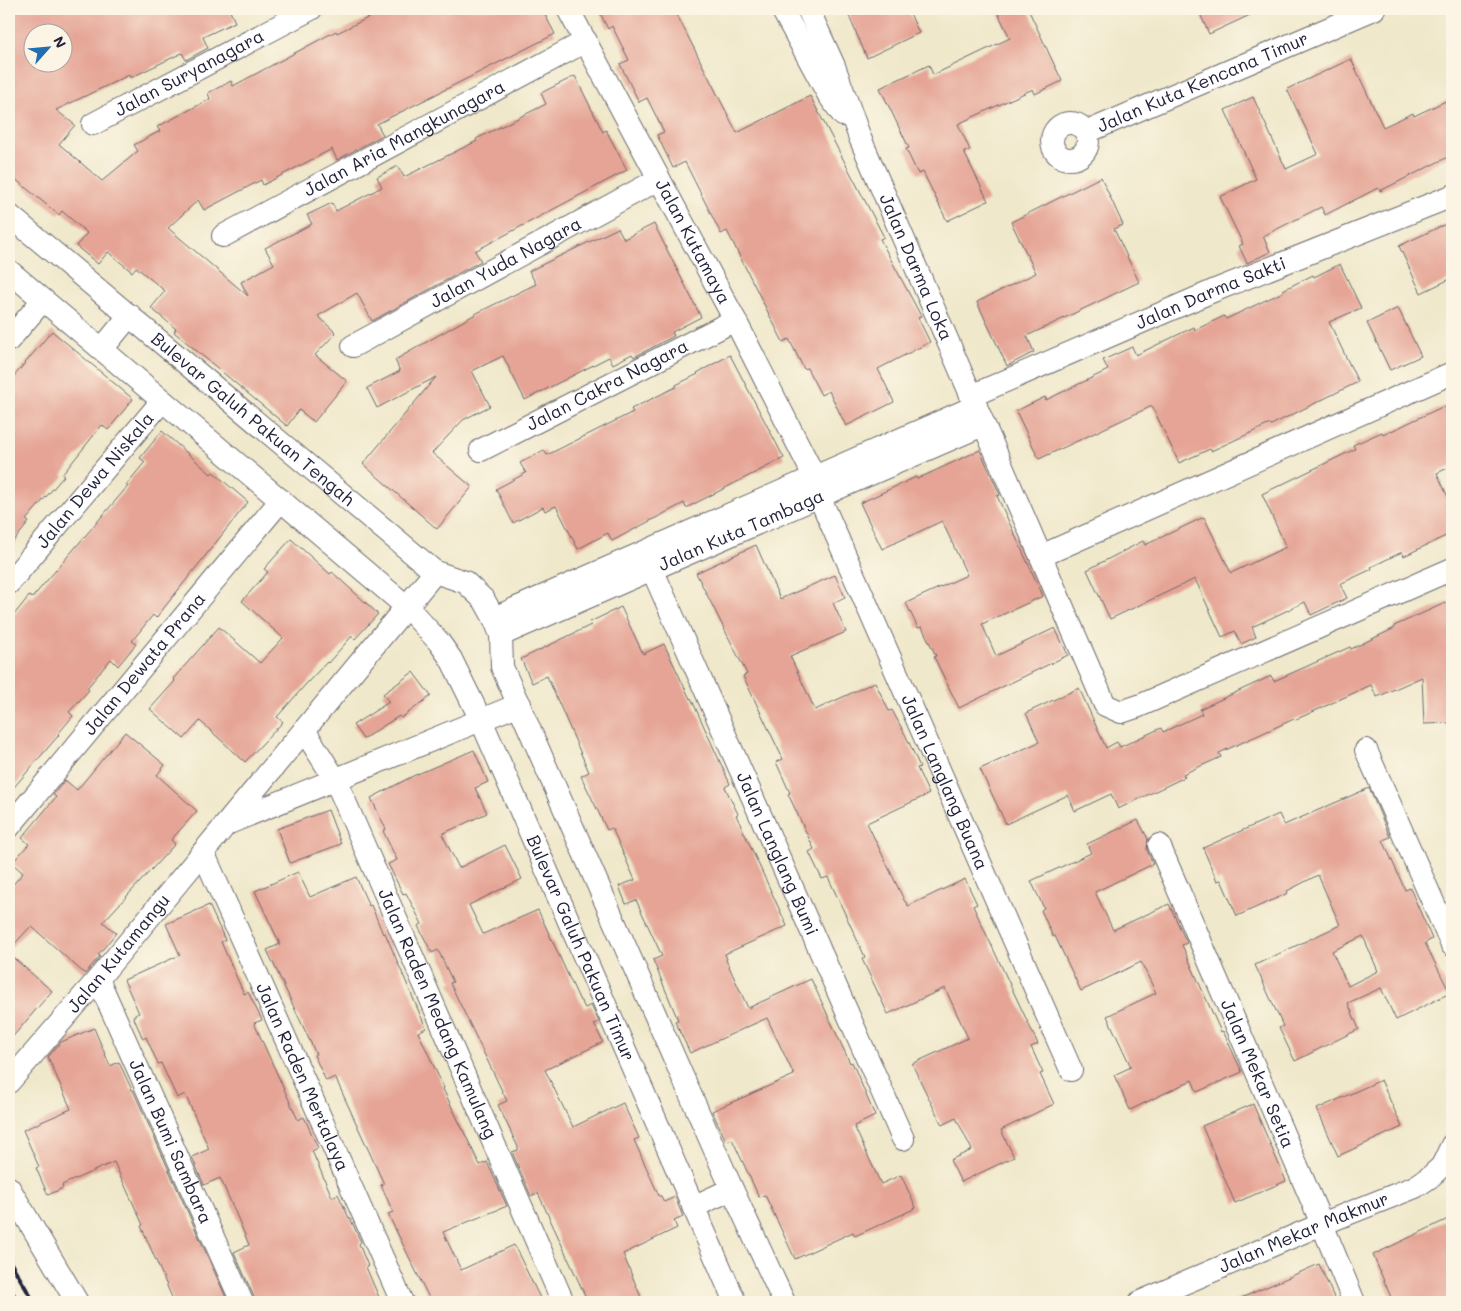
<svg xmlns="http://www.w3.org/2000/svg" width="1461" height="1311" font-family="Mali,sans-serif">
	<style>
		.building { fill: #e5a495; fill-rule: evenodd }
		.lines { fill: none; stroke-linecap: round; stroke-linejoin: round }
		.minor-casing { stroke: #6a676d; stroke-width: 24 }
		.minor { stroke: #fff; stroke-width: 22 }
		.rail { stroke: #22223b; stroke-width: 4 }
		.labels { text-anchor: middle; stroke-width: 4; stroke-linejoin: round; paint-order: stroke }
		.street-label { font-size: 18px; fill: #22223b; stroke: #fcf5e5 }
	</style>
	<rect width="100%" height="100%" fill="#fcf5e5"/>
	<filter id="ink" filterUnits="userSpaceOnUse"><feTurbulence type="fractalNoise" baseFrequency=".02" numOctaves="2"/><feDisplacementMap in="SourceGraphic" scale="10" xChannelSelector="R" yChannelSelector="G"/><feConvolveMatrix kernelMatrix="1 2 1 2 8 2 1 2 1" color-interpolation-filters="sRGB"/></filter>
	<filter id="wash" filterUnits="userSpaceOnUse"><feTurbulence type="fractalNoise" baseFrequency=".0096" numOctaves="4" result="noise"/><feDisplacementMap in="SourceGraphic" scale="20" xChannelSelector="R" yChannelSelector="G"/><feGaussianBlur stdDeviation="1.12" result="paint"/><feColorMatrix in="noise" values="0 0 0 0 0 0 0 0 0 0 0 0 0 0 0 0 0 1.4 0 .05"/><feComposite in="paint" operator="in"/></filter>
	<g filter="url(#wash)">
		<rect width="100%" height="100%" fill="#efe8ca"/>
		<g id="blocks">
			<path class="building" d="M 9,9 L 229,9 L 235,22 L 203,37 L 208,48 L 186,60 L 182,53 L 130,78 L 129,75 L 56,110 L 75,125 L 59,144 L 102,181 L 138,151 L 134,145 L 160,131 L 157,127 L 210,99 L 208,93 L 231,81 L 233,86 L 336,31 L 337,33 L 386,9 L 542,9 L 555,34 L 377,124 L 383,135 L 337,160 L 332,149 L 263,185 L 261,180 L 204,210 L 198,200 L 168,228 L 248,296 L 241,282 L 274,264 L 265,248 L 312,224 L 307,215 L 332,203 L 336,211 L 382,187 L 377,177 L 398,166 L 404,177 L 477,141 L 476,139 L 546,104 L 541,93 L 575,76 L 603,132 L 606,130 L 627,170 L 475,251 L 481,261 L 372,321 L 357,293 L 318,316 L 336,333 L 315,355 L 347,381 L 314,422 L 299,410 L 287,426 L 174,332 L 176,329 L 151,308 L 165,291 L 136,267 L 132,272 L 108,252 L 98,264 L 76,246 L 87,233 L 62,211 L 59,215 L 9,174 ZM 32,32 L 62,32 L 62,62 L 32,62 Z
				M 598,9 L 674,9 L 737,133 L 810,96 L 884,237 L 880,239 L 921,316 L 918,318 L 930,342 L 878,369 L 894,402 L 846,426 L 829,391 L 821,395 L 807,368 L 804,369 L 789,339 L 783,342 L 727,231 L 721,234 L 685,162 L 673,168 L 657,135 L 664,132 L 647,98 L 639,102 L 620,64 L 629,60 L 612,26 L 608,29 Z
				M 846,9 L 908,9 L 919,33 L 867,58 Z
				M 996,9 L 1028,9 L 1062,81 L 1035,94 L 1033,89 L 958,124 L 970,150 L 964,152 L 988,201 L 947,221 L 923,172 L 918,174 L 906,149 L 909,148 L 880,88 L 929,65 L 933,75 L 1010,38 Z
				M 1198,9 L 1263,9 L 1209,34 Z
				M 1351,59 L 1383,127 L 1413,113 L 1414,116 L 1452,98 L 1452,155 L 1380,191 L 1378,188 L 1325,215 L 1321,207 L 1263,236 L 1270,252 L 1247,263 L 1239,246 L 1243,244 L 1220,197 L 1256,179 L 1225,110 L 1253,97 L 1286,169 L 1318,154 L 1287,89 Z
				M 1101,177 L 1123,225 L 1114,229 L 1139,282 L 1027,336 L 1034,352 L 1007,366 L 977,302 L 1036,273 L 1011,222 Z
				M 1452,221 L 1452,278 L 1421,293 L 1399,246 Z
				M 654,224 L 701,317 L 672,332 L 674,336 L 634,357 L 632,354 L 613,364 L 609,357 L 525,400 L 503,356 L 472,371 L 490,406 L 463,420 L 432,453 L 472,487 L 437,529 L 363,464 L 436,377 L 377,408 L 367,388 L 400,371 L 395,360 L 479,312 L 536,284 L 529,271 L 618,228 L 624,239 Z
				M 1340,264 L 1361,308 L 1329,322 L 1358,382 L 1271,425 L 1270,424 L 1211,451 L 1210,449 L 1179,463 L 1152,406 L 1039,459 L 1016,411 L 1045,397 L 1046,400 L 1108,370 L 1103,360 L 1132,347 L 1136,355 L 1194,327 L 1195,330 L 1224,316 L 1226,319 L 1283,292 L 1283,290 L 1313,275 L 1314,277 Z
				M 1398,308 L 1421,356 L 1390,370 L 1367,323 Z
				M 52,331 L 133,399 L 108,430 L 102,425 L 62,475 L 64,476 L 26,520 L 29,522 L 9,547 L 9,382 Z
				M 730,355 L 784,458 L 686,508 L 684,503 L 612,541 L 608,533 L 578,549 L 556,506 L 545,511 L 543,507 L 513,523 L 496,489 L 526,473 L 520,463 L 544,450 L 547,455 L 633,412 L 631,409 L 676,387 L 676,385 L 698,374 L 697,373 Z
				M 1444,406 L 1452,424 L 1452,466 L 1437,473 L 1452,506 L 1452,533 L 1404,556 L 1402,552 L 1371,567 L 1372,569 L 1340,584 L 1347,598 L 1311,615 L 1305,602 L 1252,627 L 1256,637 L 1241,644 L 1235,631 L 1222,637 L 1195,579 L 1110,619 L 1087,570 L 1143,541 L 1145,545 L 1204,517 L 1231,573 L 1286,547 L 1262,494 L 1355,449 L 1353,445 L 1382,432 L 1383,435 Z
				M 162,431 L 211,474 L 213,472 L 248,502 L 156,618 L 153,615 L 132,641 L 136,644 L 118,666 L 111,659 L 87,688 L 89,690 L 69,712 L 73,716 L 58,734 L 59,735 L 9,793 L 9,621 L 29,596 L 32,598 L 128,486 L 126,485 L 145,462 L 140,458 Z
				M 980,450 L 1000,495 L 997,496 L 1043,596 L 982,624 L 996,656 L 1055,628 L 1068,655 L 959,708 L 934,657 L 936,656 L 922,627 L 918,628 L 906,603 L 967,575 L 942,521 L 882,549 L 860,503 L 916,477 L 917,479 Z
				M 291,539 L 330,574 L 332,572 L 378,614 L 355,639 L 352,636 L 328,663 L 327,662 L 306,684 L 277,717 L 283,722 L 245,762 L 200,721 L 184,739 L 150,709 L 175,681 L 173,679 L 219,627 L 260,663 L 283,638 L 242,601 L 268,572 L 264,569 Z
				M 756,545 L 780,599 L 835,575 L 845,597 L 833,603 L 846,632 L 790,656 L 815,710 L 875,682 L 889,711 L 892,710 L 906,736 L 920,767 L 917,768 L 929,794 L 867,823 L 905,902 L 906,902 L 908,906 L 965,879 L 977,904 L 973,906 L 1038,1044 L 1031,1047 L 1043,1073 L 1040,1074 L 1054,1104 L 1001,1130 L 1014,1157 L 961,1182 L 950,1160 L 972,1150 L 956,1118 L 942,1125 L 912,1064 L 968,1038 L 945,988 L 888,1014 L 862,959 L 865,957 L 828,877 L 822,879 L 809,852 L 814,849 L 788,794 L 790,793 L 776,762 L 783,759 L 743,676 L 747,674 L 696,573 Z
				M 1452,600 L 1452,723 L 1424,724 L 1422,677 L 1377,697 L 1371,685 L 1295,720 L 1294,719 L 1219,753 L 1221,757 L 1183,774 L 1185,777 L 1118,809 L 1111,794 L 1075,811 L 1068,795 L 1006,824 L 980,769 L 1039,742 L 1026,713 L 1079,688 L 1106,748 L 1117,742 L 1120,747 L 1161,728 L 1163,732 L 1202,714 L 1200,709 L 1271,676 L 1274,681 L 1350,647 L 1351,649 L 1395,628 L 1394,626 Z
				M 621,607 L 643,654 L 664,644 L 690,699 L 691,698 L 730,784 L 725,787 L 738,814 L 736,815 L 787,926 L 725,954 L 727,959 L 726,960 L 748,1008 L 811,979 L 850,1063 L 852,1062 L 875,1116 L 854,1126 L 881,1184 L 901,1175 L 916,1208 L 855,1236 L 853,1232 L 795,1259 L 765,1195 L 759,1197 L 732,1139 L 726,1141 L 712,1111 L 794,1075 L 767,1018 L 690,1053 L 675,1021 L 678,1020 L 653,960 L 662,956 L 636,900 L 626,904 L 619,886 L 635,880 L 612,828 L 607,830 L 581,776 L 589,772 L 547,676 L 532,683 L 521,659 L 591,625 L 590,622 Z
				M 413,672 L 431,696 L 401,718 L 399,716 L 363,739 L 353,725 L 389,702 L 383,694 Z
				M 125,732 L 165,765 L 157,775 L 197,811 L 171,840 L 175,844 L 103,922 L 116,933 L 98,955 L 100,956 L 85,974 L 31,926 L 9,950 L 9,889 L 23,873 L 12,863 L 29,844 L 22,838 L 56,797 L 53,795 L 65,780 L 77,790 Z
				M 474,750 L 488,782 L 475,788 L 487,813 L 442,834 L 459,868 L 505,845 L 522,879 L 469,905 L 483,934 L 538,910 L 580,1001 L 581,1001 L 585,1008 L 591,1005 L 599,1022 L 594,1024 L 603,1042 L 545,1070 L 573,1127 L 623,1103 L 639,1138 L 634,1140 L 659,1196 L 661,1196 L 664,1202 L 675,1197 L 683,1217 L 674,1221 L 677,1228 L 623,1254 L 643,1302 L 588,1302 L 538,1193 L 531,1196 L 512,1152 L 518,1150 L 518,1147 L 498,1105 L 507,1101 L 450,983 L 453,982 L 438,950 L 432,953 L 418,926 L 422,924 L 406,893 L 403,894 L 388,864 L 397,860 L 383,831 L 386,829 L 371,798 L 413,776 Z
				M 1369,788 L 1390,837 L 1383,840 L 1405,890 L 1410,888 L 1432,939 L 1425,943 L 1450,993 L 1396,1020 L 1381,988 L 1348,1003 L 1359,1029 L 1295,1061 L 1279,1028 L 1283,1026 L 1255,965 L 1340,925 L 1318,875 L 1287,891 L 1288,893 L 1237,916 L 1221,880 L 1217,881 L 1203,848 L 1279,814 L 1284,825 ZM 1363,936 L 1378,971 L 1348,986 L 1332,951 Z
				M 328,810 L 341,844 L 290,863 L 277,829 Z
				M 1138,820 L 1148,839 L 1147,850 L 1153,864 L 1095,892 L 1113,930 L 1169,904 L 1187,943 L 1182,945 L 1221,1032 L 1223,1031 L 1242,1072 L 1197,1092 L 1192,1080 L 1130,1110 L 1114,1075 L 1131,1067 L 1107,1016 L 1156,993 L 1141,962 L 1081,991 L 1055,936 L 1053,937 L 1041,910 L 1044,908 L 1031,881 L 1091,853 L 1087,844 Z
				M 298,872 L 310,897 L 356,877 L 369,906 L 371,905 L 383,934 L 385,933 L 426,1028 L 418,1032 L 444,1088 L 443,1089 L 480,1165 L 487,1162 L 507,1206 L 443,1232 L 461,1270 L 514,1245 L 542,1302 L 431,1302 L 388,1214 L 393,1212 L 381,1185 L 384,1184 L 335,1077 L 326,1081 L 314,1055 L 316,1054 L 267,950 L 280,944 L 255,891 Z
				M 209,905 L 225,940 L 221,942 L 244,994 L 248,992 L 262,1020 L 254,1023 L 298,1120 L 304,1117 L 318,1148 L 312,1151 L 332,1197 L 338,1194 L 349,1218 L 350,1218 L 361,1242 L 359,1244 L 368,1266 L 366,1267 L 381,1302 L 255,1302 L 254,1297 L 234,1252 L 249,1245 L 234,1209 L 220,1178 L 204,1185 L 192,1157 L 209,1149 L 185,1094 L 177,1098 L 161,1063 L 158,1064 L 146,1037 L 143,1039 L 133,1016 L 139,1013 L 124,980 L 180,955 L 166,924 Z
				M 9,954 L 52,991 L 9,1041 Z
				M 94,1028 L 110,1066 L 119,1062 L 132,1090 L 133,1090 L 228,1302 L 174,1302 L 141,1226 L 143,1225 L 114,1162 L 62,1185 L 63,1188 L 48,1195 L 36,1168 L 39,1167 L 23,1130 L 71,1109 L 48,1057 L 61,1042 Z
				M 1381,1080 L 1402,1127 L 1338,1156 L 1317,1109 Z
				M 1253,1104 L 1286,1181 L 1235,1203 L 1202,1126 Z
				M 1448,1219 L 1452,1230 L 1452,1297 L 1439,1302 L 1393,1302 L 1373,1255 Z
				M 1319,1264 L 1336,1302 L 1232,1302 Z"/>
		</g>
	</g>
	<g filter="url(#ink)">
		<use href="#blocks" fill-opacity="0" stroke="#6a676d" stroke-width="1"/>
		<g class="lines">
			<defs>
				<g id="minor">
					<path id="s1" d="M 568,9 L 735,320 L 814,476 L 819,496 L 1071,1070"/>
					<path d="M 782,9 L 828,94 L 843,115"/>
					<path id="s2" d="M 808,9 L 834,66 L 860,138 L 1105,705 L 1121,712 L 1139,706 L 1452,569"/>
					<circle cx="1070" cy="141" r="18"/>
					<path id="s3" d="M 93,124 L 311,9"/>
					<path id="s4" d="M 1087,132 L 1374,9"/>
					<path id="s5" d="M 9,215 L 435,572 L 465,582 L 484,600 L 494,618 L 501,635 L 502,667 L 732,1189 L 784,1302"/>
					<path id="s6" d="M 223,236 L 586,41"/>
					<path id="s7" d="M 9,271 L 407,607 L 439,642 L 451,659 L 481,720 L 735,1302"/>
					<path d="M 9,340 L 43,300"/>
					<path id="s8" d="M 353,346 L 659,179"/>
					<path d="M 102,349 L 130,315"/>
					<path id="s9" d="M 971,396 L 1213,291 L 1452,196"/>
					<path id="s10" d="M 481,450 L 735,320"/>
					<path d="M 1041,556 L 1452,373"/>
					<path id="s11" d="M 652,569 L 903,1139"/>
					<path id="s12" d="M 9,583 L 162,401"/>
					<path d="M 494,618 L 976,406"/>
					<path id="s13" d="M 501,635 L 983,425"/>
					<path id="s14" d="M 304,730 L 335,779 L 563,1302"/>
					<path d="M 1366,750 L 1452,945"/>
					<path d="M 229,823 L 520,704"/>
					<path id="s15" d="M 9,827 L 281,500"/>
					<path id="s16" d="M 1159,845 L 1322,1224 L 1354,1302"/>
					<path id="s17" d="M 203,852 L 402,1302"/>
					<path id="s18" d="M 98,979 L 242,1302"/>
					<path id="s19" d="M 9,1082 L 98,979 L 435,572"/>
					<path d="M 9,1188 L 77,1302"/>
					<path d="M 693,1207 L 732,1189"/>
					<path id="s20" d="M 1140,1302 L 1322,1224 L 1415,1187 L 1430,1177 L 1442,1166 L 1452,1145"/>
				</g>
			</defs>
			<use href="#minor" class="minor-casing"/>
			<use href="#minor" class="minor"/>
			<path class="rail" d="M 9,1260 L 34,1302
				M 9,1287 L 18,1302"/>
		</g>
	</g>
	<g class="labels">
		<g class="street-label">
			<text dy="6" stroke="none"><textPath href="#s3" startOffset="109">Jalan Suryanagara</textPath></text>
			<text dy="6" stroke="none"><textPath href="#s4" startOffset="126">Jalan Kuta Kencana Timur</textPath></text>
			<text dy="6" stroke="none"><textPath href="#s6" startOffset="206">Jalan Aria Mangkunagara</textPath></text>
			<text dy="6" stroke="none"><textPath href="#s1" startOffset="264">Jalan Kutamaya</textPath></text>
			<text dy="6" stroke="none"><textPath href="#s8" startOffset="174">Jalan Yuda Nagara</textPath></text>
			<text dy="6" stroke="none"><textPath href="#s2" startOffset="280">Jalan Darma Loka</textPath></text>
			<text dy="6" stroke="none"><textPath href="#s9" startOffset="261">Jalan Darma Sakti</textPath></text>
			<text dy="6" stroke="none"><textPath href="#s10" startOffset="142">Jalan Cakra Nagara</textPath></text>
			<text dy="6" stroke="none"><textPath href="#s5" startOffset="318">Bulevar Galuh Pakuan Tengah</textPath></text>
			<text dy="6" stroke="none"><textPath href="#s12" startOffset="134">Jalan Dewa Niskala</textPath></text>
			<text dy="6" stroke="none"><textPath href="#s13" startOffset="262">Jalan Kuta Tambaga</textPath></text>
			<text dy="6" stroke="none"><textPath href="#s15" startOffset="212">Jalan Dewata Prana</textPath></text>
			<text dy="6" stroke="none"><textPath href="#s1" startOffset="861">Jalan Langlang Buana</textPath></text>
			<text dy="6" stroke="none"><textPath href="#s11" startOffset="311">Jalan Langlang Bumi</textPath></text>
			<text dy="6" stroke="none"><textPath href="#s7" startOffset="906">Bulevar Galuh Pakuan Timur</textPath></text>
			<text dy="6" stroke="none"><textPath href="#s19" startOffset="169">Jalan Kutamangu</textPath></text>
			<text dy="6" stroke="none"><textPath href="#s14" startOffset="314">Jalan Raden Medang Kamulang</textPath></text>
			<text dy="6" stroke="none"><textPath href="#s16" startOffset="249">Jalan Mekar Setia</textPath></text>
			<text dy="6" stroke="none"><textPath href="#s17" startOffset="246">Jalan Raden Mertalaya</textPath></text>
			<text dy="6" stroke="none"><textPath href="#s18" startOffset="178">Jalan Bumi Sambara</textPath></text>
			<text dy="6" stroke="none"><textPath href="#s20" startOffset="178">Jalan Mekar Makmur</textPath></text>
		</g>
	</g>
	<rect width="1461" height="1311" fill="none" stroke="#fcf5e5" stroke-width="30"/>
	<g transform="translate(48 48) rotate(63)"><circle r="24" fill="#fcf5e5" stroke="#a5a1a1"/>
	<path d="M0-4L9 19L0 12L-9 19Z" fill="#1f6fb2"/>
	<text y="-8" font-size="14" font-weight="bold" text-anchor="middle" fill="#22223b">N</text>
	</g>
</svg>
